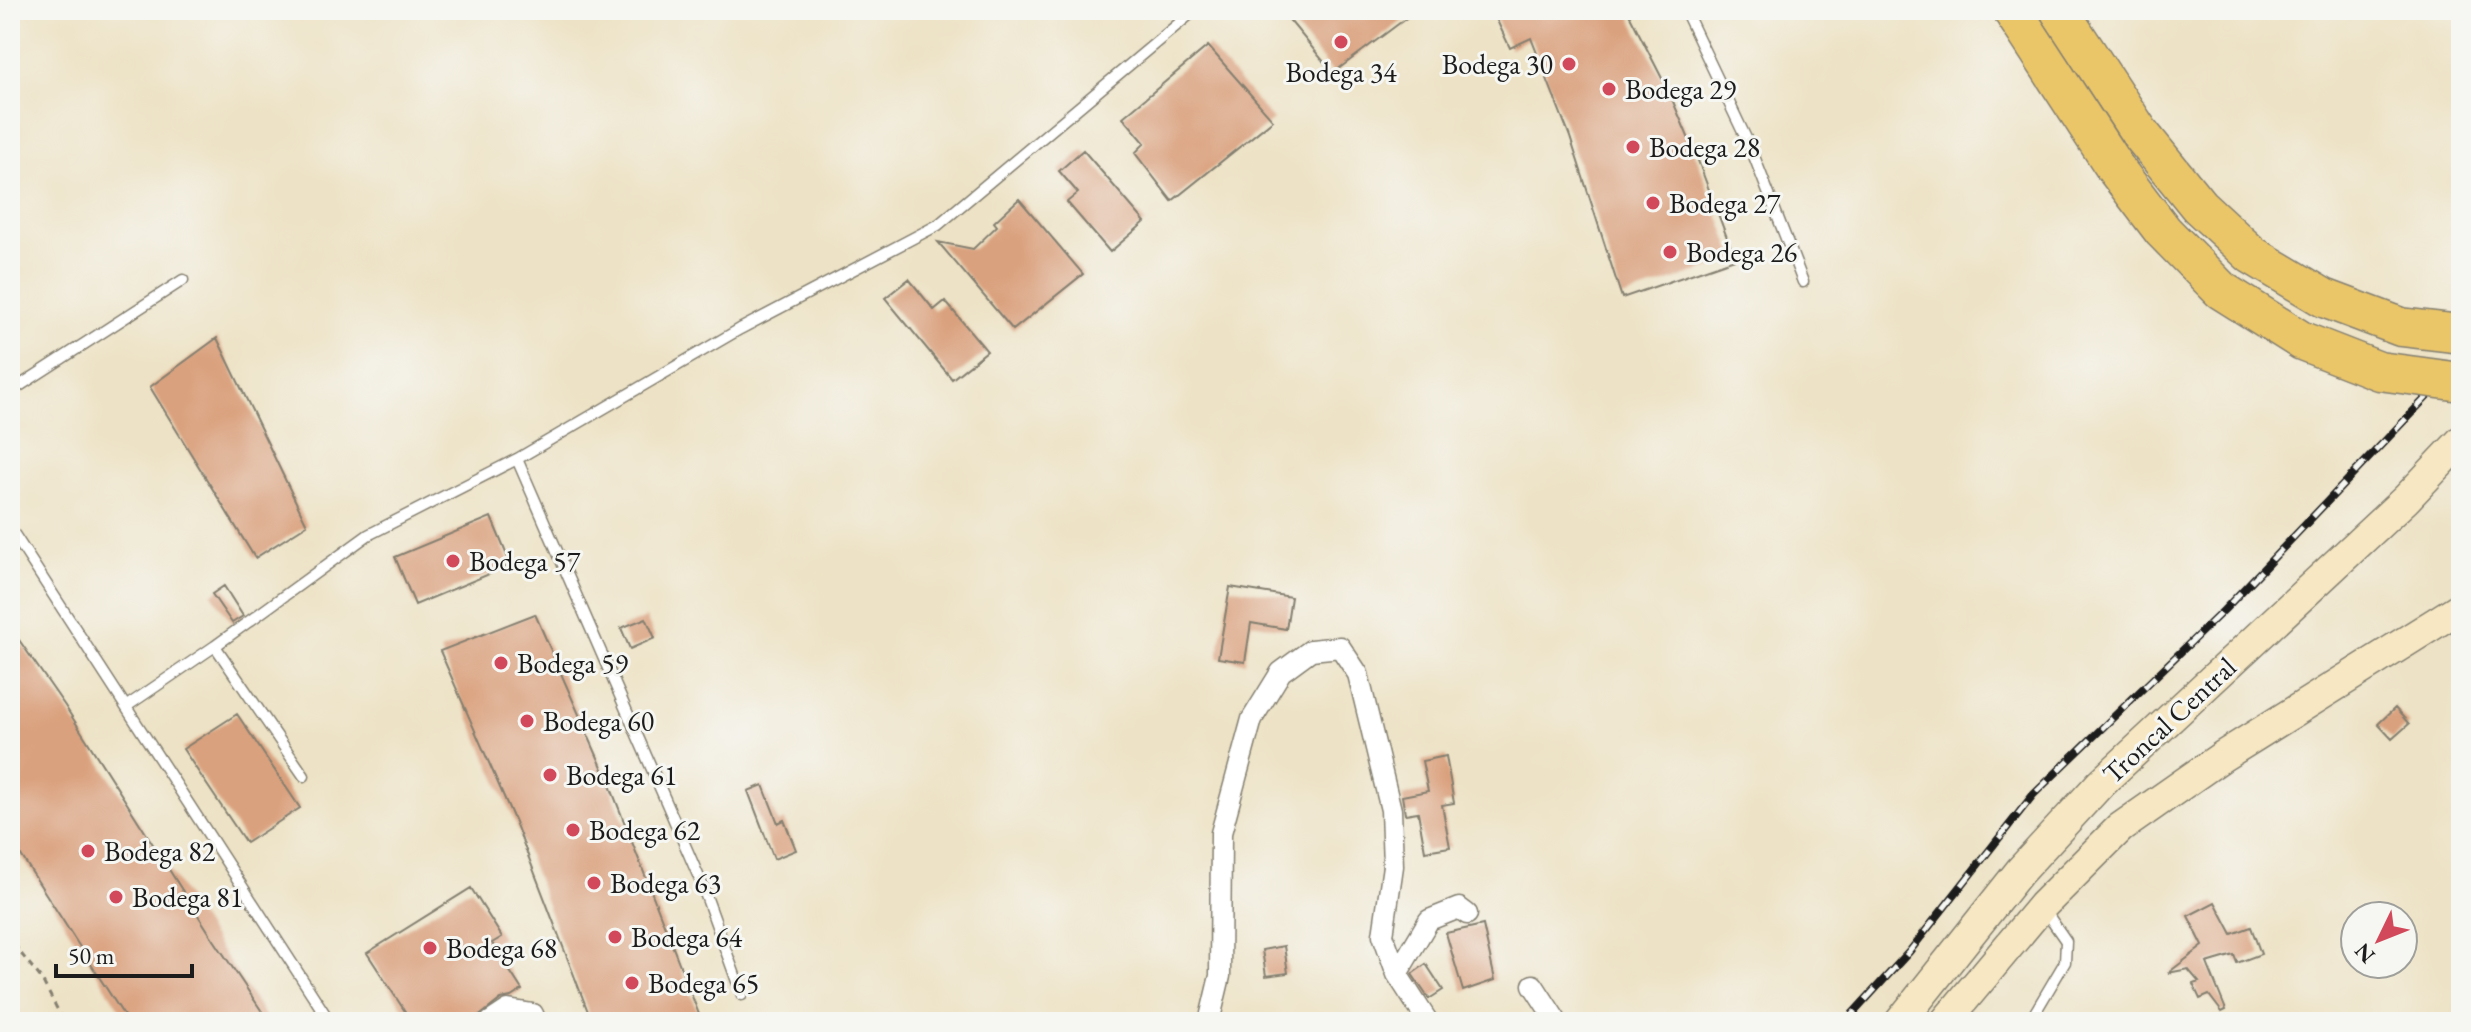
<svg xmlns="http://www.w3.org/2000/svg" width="2471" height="1032" font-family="'EB Garamond',serif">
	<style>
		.building { fill: #daa17e }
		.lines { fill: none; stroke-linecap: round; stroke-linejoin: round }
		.lane-casing { stroke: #847f70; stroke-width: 13 }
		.street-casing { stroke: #847f70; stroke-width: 23 }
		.secondary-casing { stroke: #847f70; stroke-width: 33 }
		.highway-casing { stroke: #847f70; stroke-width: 41 }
		.path { stroke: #847f70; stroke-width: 3; stroke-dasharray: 6 6; stroke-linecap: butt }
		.lane { stroke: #fff; stroke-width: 10 }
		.street { stroke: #fff; stroke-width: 20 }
		.secondary { stroke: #f7e8c3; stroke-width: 30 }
		.highway { stroke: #ebc669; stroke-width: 38 }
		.rail-casing { stroke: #1c1c1c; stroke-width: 8 }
		.rail { stroke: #f6f6f2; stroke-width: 5; stroke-dasharray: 15; stroke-linecap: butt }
		.highway-bridge-casing { stroke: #847f70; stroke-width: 41; stroke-linecap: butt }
		.highway-bridge { stroke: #ebc669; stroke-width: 38 }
		.poi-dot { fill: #d1495b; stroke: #f6f6f2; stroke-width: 3 }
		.labels { text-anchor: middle; stroke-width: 6; stroke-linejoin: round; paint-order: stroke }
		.poi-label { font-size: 28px; fill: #1c1c1c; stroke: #f6f6f2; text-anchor: start }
		.street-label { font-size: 28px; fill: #1c1c1c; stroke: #f6f6f2 }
	</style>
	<rect width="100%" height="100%" fill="#f6f6f2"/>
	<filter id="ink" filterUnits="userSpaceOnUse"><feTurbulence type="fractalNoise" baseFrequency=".0125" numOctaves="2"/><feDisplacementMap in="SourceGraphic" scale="16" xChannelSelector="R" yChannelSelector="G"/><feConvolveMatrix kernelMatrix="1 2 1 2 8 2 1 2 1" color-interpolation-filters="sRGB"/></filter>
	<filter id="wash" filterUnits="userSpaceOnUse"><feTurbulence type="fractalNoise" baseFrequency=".006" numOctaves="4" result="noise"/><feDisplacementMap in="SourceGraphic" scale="32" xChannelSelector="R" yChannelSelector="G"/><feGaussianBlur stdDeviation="1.8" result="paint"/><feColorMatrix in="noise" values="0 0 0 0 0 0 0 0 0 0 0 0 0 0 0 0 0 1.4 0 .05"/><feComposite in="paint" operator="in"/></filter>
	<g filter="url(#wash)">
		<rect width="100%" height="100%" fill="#ede2c5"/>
		<g id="blocks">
			<path class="building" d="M 1281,10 L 1417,10 L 1333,73 Z
				M 1492,10 L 1627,10 L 1669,92 L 1697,158 L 1735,259 L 1622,298 L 1570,137 L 1531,38 L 1510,48 Z
				M 1208,46 L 1273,120 L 1172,201 L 1135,153 L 1145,143 L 1123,117 Z
				M 1083,150 L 1145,222 L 1110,252 L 1067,202 L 1078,193 L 1059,171 Z
				M 1019,199 L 1083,274 L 1013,330 L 938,242 L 973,249 L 997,226 L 994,222 Z
				M 909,279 L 934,310 L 945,301 L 987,351 L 952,379 L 885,298 Z
				M 217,338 L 307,525 L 255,558 L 150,387 Z
				M 491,517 L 511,565 L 415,605 L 395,557 Z
				M 224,586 L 243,616 L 232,623 L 212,594 Z
				M 1230,587 L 1291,597 L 1286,629 L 1251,623 L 1245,662 L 1218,658 Z
				M 535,614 L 609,783 L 702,1022 L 592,1022 L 515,822 L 440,651 Z
				M 646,618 L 655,638 L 630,649 L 621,628 Z
				M 10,627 L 65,706 L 210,934 L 269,1022 L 128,1022 L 10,838 Z
				M 2395,708 L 2409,724 L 2392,739 L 2378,724 Z
				M 237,714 L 300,808 L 246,843 L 183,749 Z
				M 1446,756 L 1454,803 L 1442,805 L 1450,847 L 1425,851 L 1418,812 L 1405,814 L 1402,796 L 1428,791 L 1422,761 Z
				M 763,785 L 778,823 L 784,820 L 796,850 L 774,859 L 748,791 Z
				M 471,888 L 502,937 L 492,943 L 522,990 L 511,997 L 501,999 L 472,1022 L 412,1022 L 367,953 Z
				M 2215,902 L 2232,934 L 2251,927 L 2261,954 L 2237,963 L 2234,955 L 2207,963 L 2226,1010 L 2222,1012 L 2209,995 L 2200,999 L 2193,984 L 2199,982 L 2188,969 L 2168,973 L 2203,946 L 2188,916 Z
				M 1483,925 L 1495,980 L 1463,991 L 1446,933 Z
				M 1284,946 L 1288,973 L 1266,976 L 1262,950 Z
				M 1426,964 L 1443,990 L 1429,999 L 1412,974 Z"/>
		</g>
	</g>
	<g filter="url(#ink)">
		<use href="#blocks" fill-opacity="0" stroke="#847f70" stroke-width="2"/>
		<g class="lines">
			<defs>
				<path id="lane" d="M 1685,10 L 1752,151 L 1803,282
					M 10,392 L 183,280
					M 517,459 L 701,882 L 742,995
					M 10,528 L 330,1022
					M 215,646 L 304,776
					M 127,706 L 215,646 L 368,535 L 517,459 L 740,329 L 938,225 L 1195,10
					M 2034,1022 L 2033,1016 L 2065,962 L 2066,941 L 2043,908"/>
				<path id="street" d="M 1397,974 L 1429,920 L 1459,908 L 1467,914
					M 1533,985 L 1557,1022
					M 490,1022 L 508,1010 L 533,1014 L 536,1022
					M 1209,1022 L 1220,976 L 1221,833 L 1252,719 L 1281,672 L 1311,650 L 1340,647 L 1358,674 L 1391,810 L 1393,866 L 1383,935 L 1397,974 L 1428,1022"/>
				<path id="secondary" d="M 1900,1022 L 2020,871 L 2101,783 L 2406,499 L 2461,441
					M 1945,1022 L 2042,906 L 2120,828 L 2223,756 L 2461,607"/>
				<path id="highway" d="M 2059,10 L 2139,132 L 2199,206 L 2252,255 L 2324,298 L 2401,327 L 2461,334"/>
			</defs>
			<use href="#lane" class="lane-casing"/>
			<use href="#street" class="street-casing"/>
			<use href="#secondary" class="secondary-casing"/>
			<use href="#highway" class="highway-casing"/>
			<path class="path" d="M 10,933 L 18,950 L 41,978 L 64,1022"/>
			<use href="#lane" class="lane"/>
			<use href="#street" class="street"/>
			<use href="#secondary" class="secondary"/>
			<use href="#highway" class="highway"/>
			<defs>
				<path id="rail" d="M 1845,1022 L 1909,952 L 2033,795 L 2224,610 L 2461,361"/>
			</defs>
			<use href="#rail" class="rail-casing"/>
			<use href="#rail" class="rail"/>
			<defs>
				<path id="highway-bridge" d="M 2012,10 L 2115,168 L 2163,231 L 2221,290 L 2302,341 L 2379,371 L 2461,382"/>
			</defs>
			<use href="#highway-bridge" class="highway-bridge-casing"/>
			<use href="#highway-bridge" class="highway-bridge"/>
		</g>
	</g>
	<g class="poi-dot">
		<circle cx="1341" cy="42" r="8"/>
		<circle cx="1569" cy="64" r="8"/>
		<circle cx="1609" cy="89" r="8"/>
		<circle cx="1633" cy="147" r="8"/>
		<circle cx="1653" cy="203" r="8"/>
		<circle cx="1670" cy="252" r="8"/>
		<circle cx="453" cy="561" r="8"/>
		<circle cx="501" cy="663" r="8"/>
		<circle cx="527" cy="721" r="8"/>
		<circle cx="550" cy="775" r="8"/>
		<circle cx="573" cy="830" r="8"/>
		<circle cx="88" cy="851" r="8"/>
		<circle cx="594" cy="883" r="8"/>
		<circle cx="116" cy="897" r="8"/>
		<circle cx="615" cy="937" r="8"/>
		<circle cx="430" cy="948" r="8"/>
		<circle cx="632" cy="983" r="8"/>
	</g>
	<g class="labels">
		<g class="poi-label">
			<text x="1553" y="74" text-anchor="end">Bodega 30</text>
			<text x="1341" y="82" text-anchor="middle">Bodega 34</text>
			<text x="1625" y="99">Bodega 29</text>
			<text x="1649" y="157">Bodega 28</text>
			<text x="1669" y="213">Bodega 27</text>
			<text x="1686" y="262">Bodega 26</text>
			<text x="469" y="571">Bodega 57</text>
			<text x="517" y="673">Bodega 59</text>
			<text x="543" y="731">Bodega 60</text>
			<text x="566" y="785">Bodega 61</text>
			<text x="589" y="840">Bodega 62</text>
			<text x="104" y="861">Bodega 82</text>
			<text x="610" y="893">Bodega 63</text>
			<text x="132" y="907">Bodega 81</text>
			<text x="631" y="947">Bodega 64</text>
			<text x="446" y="958">Bodega 68</text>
			<text x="648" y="993">Bodega 65</text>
		</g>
		<g class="street-label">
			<text transform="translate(2169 720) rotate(-43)" y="10">Troncal Central</text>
		</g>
	</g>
	<rect width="2471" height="1032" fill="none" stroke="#f6f6f2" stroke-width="40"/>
	<g transform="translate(2379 940) rotate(227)"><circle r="38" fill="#f6f6f2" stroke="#9f9f9c" stroke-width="2"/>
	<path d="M0-6L14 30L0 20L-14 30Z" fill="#d1495b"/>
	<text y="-12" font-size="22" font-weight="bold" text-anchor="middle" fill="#1c1c1c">N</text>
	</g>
	<path d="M56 964v12h136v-12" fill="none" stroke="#1c1c1c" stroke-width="4"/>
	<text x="68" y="964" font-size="24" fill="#1c1c1c" stroke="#f6f6f2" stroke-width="6" paint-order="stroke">50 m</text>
</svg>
